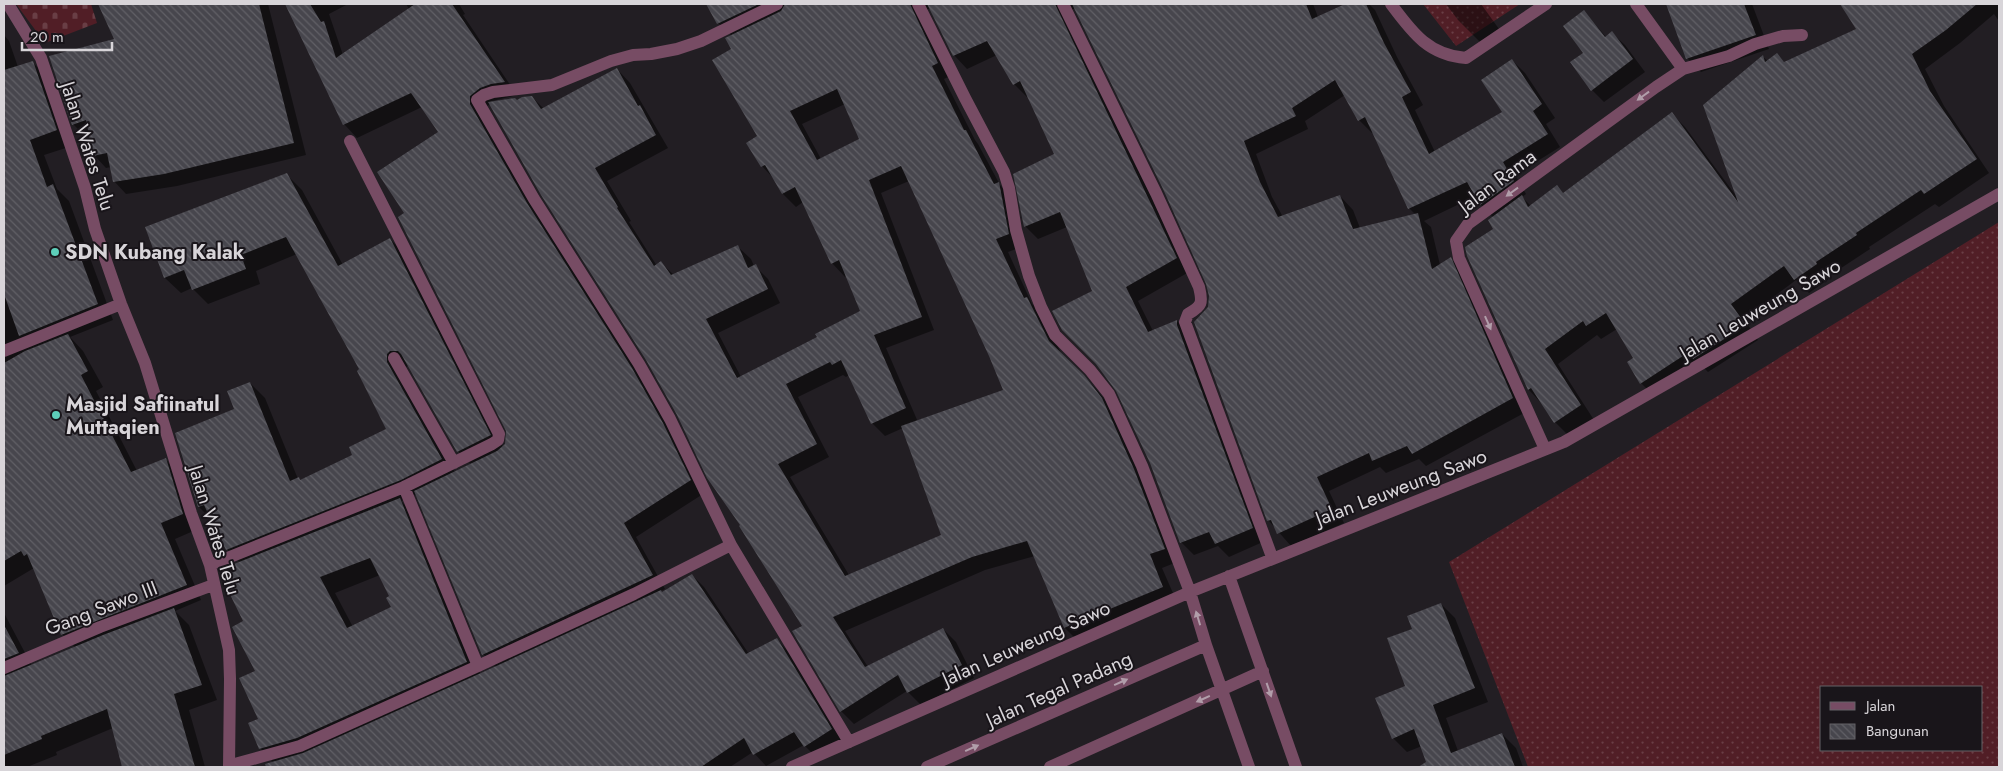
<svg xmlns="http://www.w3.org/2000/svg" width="2003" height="771" font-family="Jost,sans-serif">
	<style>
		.grass { fill: url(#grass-dots); fill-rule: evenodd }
		.cemetery { fill: url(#cemetery-stones) }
		.shadow { fill: #0007; fill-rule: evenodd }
		.building { fill: url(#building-back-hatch); fill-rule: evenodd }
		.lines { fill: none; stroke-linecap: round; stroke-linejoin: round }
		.street { stroke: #774c64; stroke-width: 12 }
		.oneway { fill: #b19eaa }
		.poi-dot { fill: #5dceb9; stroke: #19151a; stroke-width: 2 }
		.labels { text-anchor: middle; stroke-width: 4; stroke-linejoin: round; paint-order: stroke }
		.street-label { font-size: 20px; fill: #d8d5d9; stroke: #19151a }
		.poi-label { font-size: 20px; font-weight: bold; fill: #d8d5d9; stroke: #19151a; text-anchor: start }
	</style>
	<defs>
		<pattern id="grass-dots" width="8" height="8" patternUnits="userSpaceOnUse" patternTransform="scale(1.25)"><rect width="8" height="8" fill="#511e26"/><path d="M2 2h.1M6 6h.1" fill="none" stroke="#693e45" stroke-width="1.8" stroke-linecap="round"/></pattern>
		<pattern id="cemetery-stones" width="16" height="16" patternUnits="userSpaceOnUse" patternTransform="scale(1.25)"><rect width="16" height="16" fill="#511e26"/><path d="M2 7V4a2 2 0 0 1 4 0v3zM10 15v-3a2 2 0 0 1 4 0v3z" fill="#693e45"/></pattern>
		<pattern id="building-back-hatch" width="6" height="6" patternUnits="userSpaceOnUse" patternTransform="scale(1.25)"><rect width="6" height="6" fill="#47464d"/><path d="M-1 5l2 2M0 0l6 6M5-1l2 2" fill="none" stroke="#616066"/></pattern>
	</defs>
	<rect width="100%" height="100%" fill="#221e23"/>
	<path class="grass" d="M 1423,4 L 1520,4 L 1456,46 Z
		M 1999,222 L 1999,767 L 1528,767 L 1449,562 ZM 1822,687 L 1982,687 L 1982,750 L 1822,750 Z"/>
	<path class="cemetery" d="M 16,4 L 91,4 L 97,23 L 45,43 Z"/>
	<path class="shadow" d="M 100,4 L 268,4 L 306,155 L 177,186 L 126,194 L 114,181 L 111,167 L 106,168 L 94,155 L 90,135 L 86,137 L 73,124 L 116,40 Z
		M 287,4 L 348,4 L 329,14 L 343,55 L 409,9 L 406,4 L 459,4 L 465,14 L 463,15 L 517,95 L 492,101 L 517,101 L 532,97 L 544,109 L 617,69 L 630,83 L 668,148 L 607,181 L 631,221 L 629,222 L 657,266 L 661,263 L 674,275 L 737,246 L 751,259 L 754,266 L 755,266 L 768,279 L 780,303 L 718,333 L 741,377 L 819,338 L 862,311 L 847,275 L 845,277 L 832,263 L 803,202 L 796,207 L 783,194 L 774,179 L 762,166 L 758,137 L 733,50 L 732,36 L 718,23 L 708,4 L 1313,4 L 1318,17 L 1348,4 L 1369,4 L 1375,10 L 1397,57 L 1423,105 L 1415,110 L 1435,152 L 1504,112 L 1512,60 L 1525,73 L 1555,118 L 1546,124 L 1560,147 L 1515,175 L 1526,194 L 1522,197 L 1531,206 L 1564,194 L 1671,113 L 1685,127 L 1737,197 L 1763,57 L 1768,61 L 1777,55 L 1785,63 L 1858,29 L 1842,4 L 1999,4 L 1999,21 L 1994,14 L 1960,43 L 1925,69 L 1944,106 L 1989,173 L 1939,207 L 1935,204 L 1869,247 L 1870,249 L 1829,276 L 1830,278 L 1809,293 L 1796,280 L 1744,319 L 1758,340 L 1708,372 L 1702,366 L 1655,397 L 1641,383 L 1628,363 L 1634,359 L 1617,329 L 1601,339 L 1597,335 L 1558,364 L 1594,420 L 1569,436 L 1555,422 L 1542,404 L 1529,390 L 1468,255 L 1495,229 L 1493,217 L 1481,205 L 1476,196 L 1424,221 L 1431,227 L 1440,265 L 1450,258 L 1463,271 L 1526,412 L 1426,466 L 1419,459 L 1386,473 L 1380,467 L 1329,491 L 1344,523 L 1291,546 L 1269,521 L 1195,322 L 1209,308 L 1210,296 L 1208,283 L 1164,189 L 1076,9 L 1073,9 L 1069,13 L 1189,272 L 1138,301 L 1153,331 L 1177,321 L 1190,334 L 1265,541 L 1229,557 L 1218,546 L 1194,555 L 1181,542 L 1094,292 L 1067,227 L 1038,239 L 1025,226 L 1056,154 L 1028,96 L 1027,97 L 1014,84 L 997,55 L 967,69 L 954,55 L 931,9 L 928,9 L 924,13 L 950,76 L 944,79 L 975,140 L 978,144 L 1000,185 L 1011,196 L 1021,247 L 1008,252 L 1032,304 L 1040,311 L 1061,353 L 1097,390 L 1115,413 L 1177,562 L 1162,568 L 1176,600 L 1078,641 L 1065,628 L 1035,556 L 985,570 L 845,631 L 868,667 L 943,629 L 956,642 L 974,678 L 921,705 L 907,691 L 854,724 L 841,711 L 803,626 L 742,526 L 647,359 L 490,104 L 483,109 L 645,383 L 703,494 L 636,537 L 665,589 L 661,591 L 663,593 L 692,575 L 704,587 L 749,654 L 777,640 L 789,652 L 843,742 L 817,758 L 804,745 L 766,766 L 753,752 L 730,767 L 268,767 L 267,765 L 274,763 L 260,748 L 257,671 L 245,622 L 238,569 L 241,563 L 227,549 L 213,521 L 199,507 L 177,434 L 236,410 L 250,383 L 265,398 L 298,479 L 300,481 L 354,455 L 388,429 L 361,370 L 297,254 L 256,271 L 260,284 L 208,304 L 192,288 L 181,293 L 165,278 L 146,228 L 287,175 L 302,190 L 343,265 L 390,239 L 405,254 L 503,447 L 506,445 L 508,431 L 406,213 L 440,132 L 422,107 L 357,138 L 344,124 ZM 1345,95 L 1359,120 L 1372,133 L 1374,133 L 1409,208 L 1416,215 L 1360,228 L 1353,210 L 1340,196 L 1283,217 L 1272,197 L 1256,154 L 1308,129 L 1305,121 ZM 845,104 L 861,140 L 821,159 L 802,124 ZM 909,181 L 990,355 L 1004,391 L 918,422 L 886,348 L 934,330 L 881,193 ZM 409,365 L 458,451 L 471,464 L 455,472 L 402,378 L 402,370 ZM 843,375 L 846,377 L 849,375 L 872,423 L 885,436 L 903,428 L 942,536 L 849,575 L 790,477 L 829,457 L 798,397 ZM 417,494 L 483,654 L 497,668 L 481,675 L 415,515 L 401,501 ZM 380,575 L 390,597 L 393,608 L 353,627 L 335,593 Z
		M 1446,4 L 1481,4 L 1499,29 L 1480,42 L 1458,20 Z
		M 1668,4 L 1752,4 L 1769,49 L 1701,72 L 1688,59 Z
		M 1584,11 L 1606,37 L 1612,33 L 1625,45 L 1645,72 L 1604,102 L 1592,90 L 1585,53 Z
		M 4,35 L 9,41 L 18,67 L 33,63 L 49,78 L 72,146 L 44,155 L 57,189 L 69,201 L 113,320 L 70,337 L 83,351 L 103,387 L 96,391 L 137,471 L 165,459 L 181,475 L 198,529 L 175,539 L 201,600 L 175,611 L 189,625 L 217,700 L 189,710 L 205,767 L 124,767 L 113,728 L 56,752 L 57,755 L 27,767 L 4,767 L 4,613 L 32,666 L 76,648 L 62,634 L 34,568 L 4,586 Z
		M 1441,604 L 1455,618 L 1488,702 L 1446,718 L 1458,751 L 1502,734 L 1516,748 L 1523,767 L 1430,767 L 1422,746 L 1407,752 L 1393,738 L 1407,686 L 1413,629 Z"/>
	<path class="building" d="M 98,4 L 259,4 L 294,143 L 164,174 L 113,182 L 107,153 L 93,156 L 86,120 L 72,125 L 49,56 L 114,39 Z
		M 285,4 L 310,4 L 321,22 L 324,21 L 336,58 L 415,4 L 452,4 L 505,82 L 491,84 L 480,88 L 470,96 L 470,104 L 527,203 L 632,368 L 663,423 L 691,480 L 624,523 L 653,575 L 482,655 L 414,491 L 497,451 L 505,444 L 506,431 L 398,217 L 404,213 L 377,172 L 438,132 L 411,93 L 343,125 Z
		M 706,4 L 759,4 L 717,24 Z
		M 785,4 L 910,4 L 938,63 L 932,66 L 964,130 L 966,130 L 994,184 L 999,182 L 1009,234 L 996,239 L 1024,298 L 1027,297 L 1049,341 L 1084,375 L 1102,398 L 1134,469 L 1165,549 L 1150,554 L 1163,587 L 1064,628 L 1027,541 L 972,557 L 833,617 L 865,667 L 943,628 L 962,665 L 907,693 L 898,675 L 840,712 L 792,631 L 802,626 L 739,526 L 740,525 L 707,478 L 677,415 L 646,360 L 541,195 L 488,102 L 515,98 L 517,100 L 522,97 L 532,96 L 541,109 L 617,68 L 638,106 L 640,105 L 656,135 L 595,168 L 618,207 L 617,208 L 654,266 L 661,261 L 671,275 L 738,245 L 748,268 L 756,264 L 768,289 L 706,319 L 737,378 L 817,337 L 815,334 L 860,311 L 839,260 L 831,264 L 795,187 L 782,194 L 765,165 L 761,167 L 746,143 L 757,136 L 712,60 L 731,49 L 725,38 L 781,11 ZM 837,89 L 859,139 L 817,160 L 790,111 ZM 901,166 L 989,356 L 1003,390 L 901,426 L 941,535 L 845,576 L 778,464 L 817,444 L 786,384 L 830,362 L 832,365 L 841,360 L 871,424 L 906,408 L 874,335 L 922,317 L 869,180 Z
		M 927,4 L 1055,4 L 1177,258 L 1126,287 L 1148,332 L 1177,320 L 1177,325 L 1253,528 L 1215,544 L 1209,532 L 1180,543 L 1150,463 L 1116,391 L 1096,364 L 1062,330 L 1052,311 L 1092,291 L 1060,212 L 1024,227 L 1013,174 L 1054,154 L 1020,81 L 1013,85 L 987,41 L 953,56 Z
		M 1072,4 L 1306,4 L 1312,19 L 1345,4 L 1366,4 L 1384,43 L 1411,92 L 1402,97 L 1429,154 L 1502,112 L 1481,80 L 1512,59 L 1542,104 L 1533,111 L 1548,134 L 1503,162 L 1514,181 L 1480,205 L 1467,182 L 1408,209 L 1365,117 L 1358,121 L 1335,80 L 1292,108 L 1296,116 L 1244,141 L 1260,182 L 1278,217 L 1340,195 L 1353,229 L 1418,213 L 1432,269 L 1451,257 L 1513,398 L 1412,454 L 1407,446 L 1372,461 L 1369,453 L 1317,477 L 1332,509 L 1277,534 L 1271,520 L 1267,521 L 1194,322 L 1208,307 L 1209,296 L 1206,284 L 1163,189 Z
		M 1666,4 L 1744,4 L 1756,35 L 1686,59 Z
		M 1840,4 L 1977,4 L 1946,30 L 1912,54 L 1930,91 L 1977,159 L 1924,194 L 1921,190 L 1856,233 L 1857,235 L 1816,262 L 1817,264 L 1794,280 L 1784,266 L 1731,304 L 1746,325 L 1693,359 L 1689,352 L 1640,384 L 1627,362 L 1633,358 L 1606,313 L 1586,326 L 1583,321 L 1545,349 L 1581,405 L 1554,423 L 1531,388 L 1528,390 L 1467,256 L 1465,247 L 1493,229 L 1488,220 L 1522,195 L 1528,207 L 1557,185 L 1563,193 L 1672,112 L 1738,202 L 1703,105 L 1763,55 L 1765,62 L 1777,53 L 1784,62 L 1856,29 Z
		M 1584,10 L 1605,37 L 1612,31 L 1633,59 L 1591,91 L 1570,62 L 1583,53 L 1563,26 Z
		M 33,61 L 57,130 L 30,140 L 47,187 L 53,184 L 98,304 L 19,336 L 4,294 L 4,70 Z
		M 287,173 L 338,266 L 390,238 L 491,435 L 457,452 L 401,354 L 398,351 L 390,351 L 387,354 L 387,362 L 442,459 L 401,480 L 226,550 L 204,505 L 198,507 L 175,433 L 234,409 L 227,391 L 250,382 L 290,481 L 299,477 L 300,480 L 352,455 L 349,447 L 386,429 L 357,371 L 359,369 L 286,237 L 241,255 L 246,269 L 192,290 L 184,270 L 164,278 L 145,227 Z
		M 68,334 L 88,371 L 81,375 L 131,472 L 166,458 L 183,514 L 161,523 L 187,585 L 61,635 L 27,554 L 24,556 L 21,551 L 4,561 L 4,363 L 25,351 Z
		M 400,498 L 467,662 L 297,738 L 259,749 L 248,723 L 258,719 L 239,678 L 255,671 L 232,627 L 243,621 L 221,576 L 236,569 L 234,564 ZM 370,558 L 389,596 L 386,598 L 391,607 L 347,628 L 320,577 Z
		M 692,574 L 746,654 L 777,638 L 832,729 L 804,747 L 794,732 L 753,755 L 744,738 L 701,767 L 266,767 L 265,764 L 303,753 L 481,673 L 661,590 L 662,592 Z
		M 1441,603 L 1475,688 L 1433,705 L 1451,753 L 1502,733 L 1515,767 L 1418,767 L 1426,762 L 1414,729 L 1392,739 L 1375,698 L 1405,686 L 1387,638 L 1412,629 L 1407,616 Z
		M 174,608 L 202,685 L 174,694 L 195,767 L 122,767 L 107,709 L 41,736 L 42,739 L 4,755 L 4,676 L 103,635 Z
		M 4,625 L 19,653 L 4,659 Z"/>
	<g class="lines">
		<path class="street" d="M 8,4 L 41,58 L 85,188 L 95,229 L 121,304 L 145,363 L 191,513 L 210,565 L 229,650 L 230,679 L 229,767
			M 918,4 L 965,98 L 1004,172 L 1009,188 L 1016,230 L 1029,276 L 1041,307 L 1055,335 L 1090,370 L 1109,394 L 1142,466 L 1190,592 L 1206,645 L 1249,767
			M 1063,4 L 1156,193 L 1199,287 C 1203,303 1202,306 1188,314 L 1185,322 L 1272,557
			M 1391,4 C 1412,32 1428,55 1466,58 L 1546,4
			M 1636,4 L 1683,69
			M 4,351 L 121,304
			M 394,358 L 454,463
			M 1545,449 L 1459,258 L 1456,241 L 1468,224 L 1656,87 L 1683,69 L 1729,56 L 1755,44 L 1783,36 L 1802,35
			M 731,545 L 670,419 L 639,364 L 534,199 L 477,100 L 484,95 L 493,92 L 552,85 L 611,61 L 633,55 L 651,54 L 677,49 L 701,41 L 777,4
			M 210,565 L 404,487
			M 1229,576 L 1296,767
			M 478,666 L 634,594 L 731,545 L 849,742
			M 4,668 L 100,627 L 213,585
			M 231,765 L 300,746 L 478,666 L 404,487 L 492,444 L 498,440 L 499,434 L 350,141
			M 792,767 L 1190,592 L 1564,442 L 1999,194
			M 927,767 L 1206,645
			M 1050,767 L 1263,671"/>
	</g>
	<defs><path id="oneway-solid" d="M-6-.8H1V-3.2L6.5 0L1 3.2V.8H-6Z" transform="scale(1.25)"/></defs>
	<g class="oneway">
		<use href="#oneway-solid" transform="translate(1643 96) rotate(144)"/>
		<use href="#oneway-solid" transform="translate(1512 192) rotate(144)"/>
		<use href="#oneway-solid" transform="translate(1488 323) rotate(66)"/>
		<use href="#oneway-solid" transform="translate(1198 618) rotate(-107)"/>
		<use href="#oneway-solid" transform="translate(1121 682) rotate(-24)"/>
		<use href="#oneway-solid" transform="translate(1269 690) rotate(71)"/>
		<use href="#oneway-solid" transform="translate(1203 699) rotate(156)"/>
		<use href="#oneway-solid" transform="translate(972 748) rotate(-24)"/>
	</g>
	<g class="poi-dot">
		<circle cx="55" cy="252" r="5"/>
		<circle cx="56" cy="415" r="5"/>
	</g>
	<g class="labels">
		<g class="street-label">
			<text transform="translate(88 146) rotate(72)" y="7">Jalan Wates Telu</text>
			<text transform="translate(1497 181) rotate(-37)" y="7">Jalan Rama</text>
			<text transform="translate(1760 309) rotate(-30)" y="7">Jalan Leuweung Sawo</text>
			<text transform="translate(1401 487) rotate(-21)" y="7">Jalan Leuweung Sawo</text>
			<text transform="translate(215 530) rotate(73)" y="7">Jalan Wates Telu</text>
			<text transform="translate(101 608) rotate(-21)" y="7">Gang Sawo III</text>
			<text transform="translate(1026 643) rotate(-24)" y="7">Jalan Leuweung Sawo</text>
			<text transform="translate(1059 689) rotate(-24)" y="7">Jalan Tegal Padang</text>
		</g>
		<g class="poi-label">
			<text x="65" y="259">SDN Kubang Kalak</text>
			<text x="66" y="411">Masjid Safiinatul<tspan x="66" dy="23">Muttaqien</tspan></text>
		</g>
	</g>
	<rect width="2003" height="771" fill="none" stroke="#d8d5d9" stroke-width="10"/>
	<rect x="1820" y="686" width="162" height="65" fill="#19151a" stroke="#656266"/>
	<rect x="1830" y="702" width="25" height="8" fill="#774c64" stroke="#656266"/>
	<text x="1866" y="711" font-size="15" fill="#d8d5d9">Jalan</text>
	<rect x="1830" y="724" width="25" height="15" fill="url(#building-back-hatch)" stroke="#656266"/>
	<text x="1866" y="736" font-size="15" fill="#d8d5d9">Bangunan</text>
	<path d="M22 42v8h90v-8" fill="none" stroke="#d8d5d9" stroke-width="2.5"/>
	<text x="30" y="42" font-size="15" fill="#d8d5d9" stroke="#19151a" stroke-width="4" paint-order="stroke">20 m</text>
</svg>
